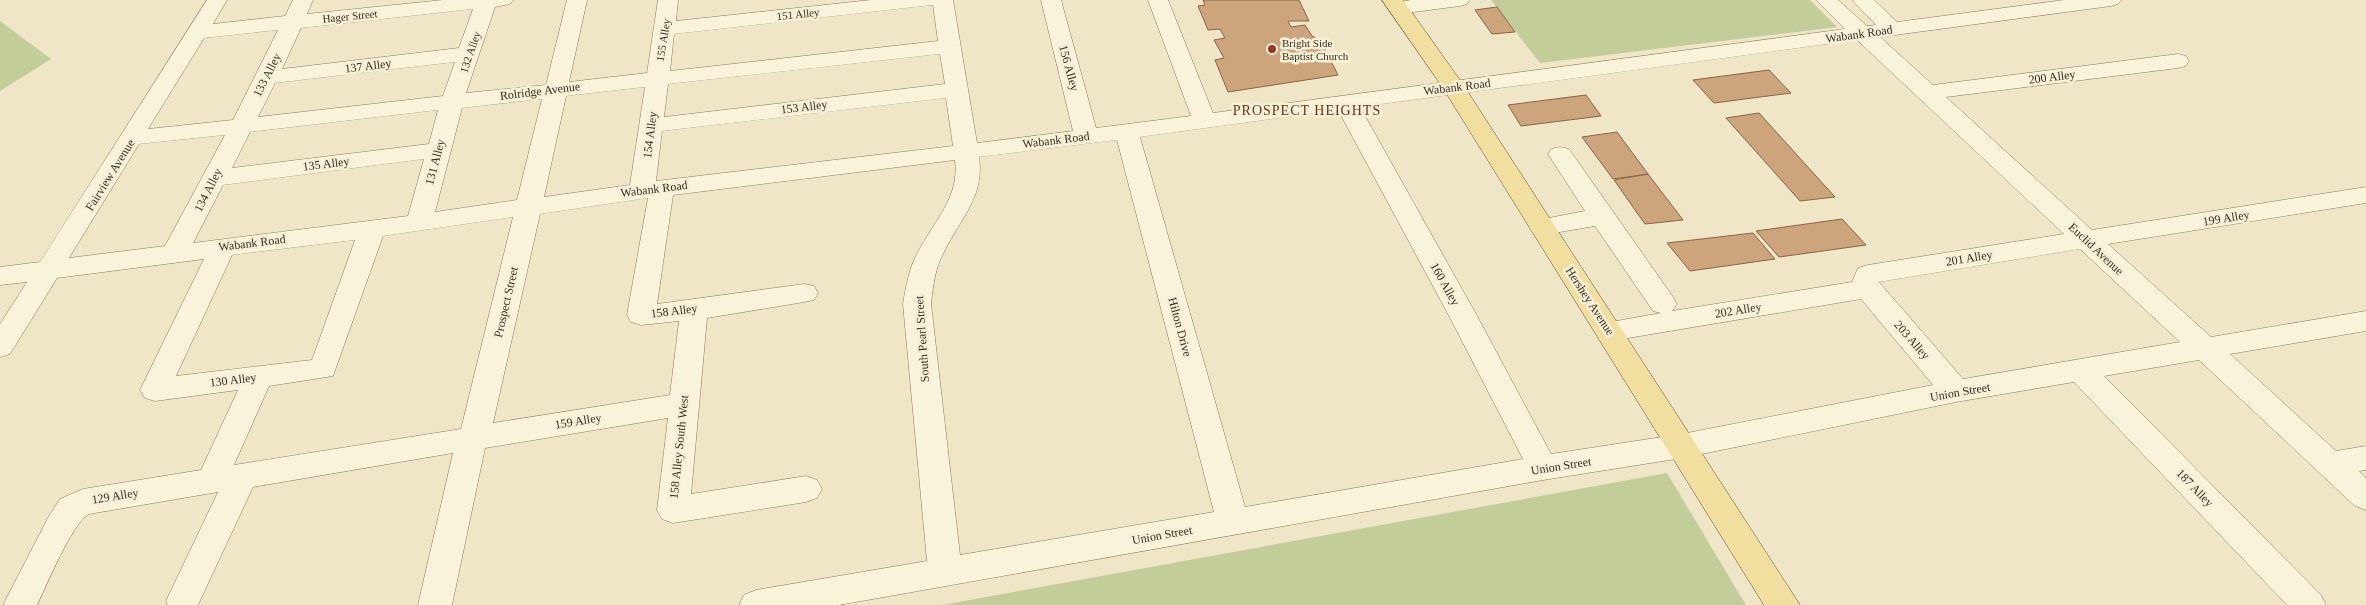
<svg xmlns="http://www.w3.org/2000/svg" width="2366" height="605" font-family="Georgia,serif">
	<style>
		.green { fill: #c2cd9a }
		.building { fill: #cca57d; stroke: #896542 }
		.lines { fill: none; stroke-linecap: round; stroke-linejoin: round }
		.minor-casing { stroke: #8a795c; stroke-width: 1 }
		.major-casing { stroke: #584630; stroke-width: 1 }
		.minor { fill: #f9f3da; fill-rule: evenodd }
		.major { fill: #f1df9f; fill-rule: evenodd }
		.poi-dot { fill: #99352c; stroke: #f6f0d6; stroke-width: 2 }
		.labels { text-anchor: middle; stroke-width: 5; stroke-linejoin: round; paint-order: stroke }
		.far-street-label { font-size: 11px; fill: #3a2f20; stroke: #f6f0d6 }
		.far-poi-label { font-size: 11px; fill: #3a2f20; stroke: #f6f0d6; text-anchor: start }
		.street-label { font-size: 12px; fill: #3a2f20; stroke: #f6f0d6 }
		.neighbourhood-label { font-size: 14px; letter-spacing: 1px; fill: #67351f; stroke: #f6f0d6 }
	</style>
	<rect width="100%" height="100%" fill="#eee6c7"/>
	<path class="green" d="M 1491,0 L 1810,0 L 1837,27 L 1540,63 Z
		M 0,21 L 51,59 L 0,91 Z
		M 1667,473 L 1746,605 L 942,605 Z"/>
	<path class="building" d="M 1203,0 L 1299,0 L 1309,21 L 1288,21 L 1291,27 L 1305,25 L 1312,36 L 1320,40 L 1338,75 L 1228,92 L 1215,60 L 1224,58 L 1214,40 L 1225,38 L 1220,29 L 1208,30 L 1198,6 L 1205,5 Z
		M 1497,7 L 1515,32 L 1492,34 L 1475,10 Z
		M 1769,70 L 1791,93 L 1714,103 L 1693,80 Z
		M 1586,95 L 1601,116 L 1521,126 L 1508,105 Z
		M 1759,113 L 1835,197 L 1800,201 L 1726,118 Z
		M 1617,132 L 1648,174 L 1613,179 L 1582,137 Z
		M 1648,174 L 1683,220 L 1645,224 L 1614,180 Z
		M 1842,219 L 1866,245 L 1779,257 L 1756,231 Z
		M 1753,233 L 1775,259 L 1690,271 L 1667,243 Z"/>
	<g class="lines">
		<defs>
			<path id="minor" d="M 207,0 L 227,0 L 213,24 L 285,16 L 293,0 L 313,0 L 307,14 L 443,0 L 513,0 L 510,4 L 495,7 L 466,93 L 546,85 L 567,0 L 587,0 L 569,82 L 647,73 L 658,0 L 678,0 L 676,21 L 871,0 L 953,0 L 977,143 L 1073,131 L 1041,0 L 1061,0 L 1096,128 L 1191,116 L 1148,0 L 1168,0 L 1213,113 L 1845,29 L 1816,0 L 1838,0 L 1867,26 L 1876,25 L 1852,0 L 1874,0 L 1897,22 L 2064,0 L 2121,0 L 2118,4 L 2111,6 L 1880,37 L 1933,85 L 2178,54 L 2186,56 L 2189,61 L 2186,66 L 2178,68 L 1946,97 L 2092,230 L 2366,187 L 2366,203 L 2108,244 L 2211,337 L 2366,311 L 2366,331 L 2230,354 L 2336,451 L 2366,446 L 2366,470 L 2359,471 L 2366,478 L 2366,510 L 2355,506 L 2199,360 L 2104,376 L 2321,595 L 2326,605 L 2287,605 L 2074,382 L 1956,402 L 1682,458 L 1543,480 L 839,605 L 739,605 L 744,595 L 756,590 L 927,561 L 903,304 C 906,286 909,268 918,252 C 934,221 960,197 955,160 L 673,195 L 657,304 L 804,284 L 814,286 L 818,293 L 814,300 L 804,302 L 707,318 L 691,494 L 806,476 L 817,480 L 822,489 L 817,498 L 806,502 L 673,523 L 662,519 L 657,510 L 668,418 L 485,448 L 452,605 L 418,605 L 453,453 L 253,487 L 198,605 L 168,605 L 166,601 L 218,492 L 89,514 C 72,523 47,585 37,605 L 3,605 L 49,516 L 60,499 L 83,489 L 201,470 L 238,390 L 155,401 L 145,398 L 140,390 L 204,259 L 57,278 L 10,354 L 0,357 L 0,324 L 27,282 L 0,285 L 0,267 L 40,262 ZM 933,5 L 938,41 L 670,71 L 674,34 ZM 473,9 L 459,48 L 282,69 L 301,28 ZM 278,30 L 233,120 L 148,129 L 204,38 ZM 1857,40 L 2064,234 L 1868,265 L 1858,268 L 1852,282 L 1672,311 L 1677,304 L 1673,297 L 1569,149 L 1560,147 L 1551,149 L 1548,154 L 1585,211 L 1533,221 L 1529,227 L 1533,233 L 1542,235 L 1595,226 L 1653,311 L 1661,313 L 1600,324 L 1596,331 L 1600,338 L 1610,341 L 1861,299 L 1933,385 L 1682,434 L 1551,454 L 1476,314 L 1360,107 ZM 940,54 L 945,84 L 664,117 L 668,84 ZM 455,62 L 443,96 L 258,117 L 275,83 ZM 645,87 L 630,185 L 544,197 L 566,96 ZM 946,98 L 953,146 L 656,181 L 662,131 ZM 542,99 L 517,200 L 435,212 L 462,108 ZM 438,110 L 429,144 L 232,168 L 250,132 ZM 1338,110 L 1448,314 L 1523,459 L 1245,507 L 1140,137 ZM 225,135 L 165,246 L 69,258 L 139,144 ZM 1117,140 L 1214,512 L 960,555 L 931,304 C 933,286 935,268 944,252 C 960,219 985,197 979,157 ZM 424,159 L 408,216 L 193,243 L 223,185 ZM 648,198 L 627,315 L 631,322 L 641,325 L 679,321 L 670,395 L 493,423 L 540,214 ZM 513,217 L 461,429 L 234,465 L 269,386 L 333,376 L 383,236 ZM 355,240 L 312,360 L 176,376 L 232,255 ZM 2080,249 L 2180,342 L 1963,379 L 1879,282 Z
				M 1411,0 L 1470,0 L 1467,4 L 1460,6 L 1398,14 L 1391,12 L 1388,8 L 1391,4 Z"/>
			<path id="major" d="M 1382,0 L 1403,0 L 1462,83 L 1800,605 L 1764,605 L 1443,88 Z"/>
		</defs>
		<use href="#minor" class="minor-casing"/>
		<use href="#major" class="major-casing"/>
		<use href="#minor" class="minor"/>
		<use href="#major" class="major"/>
	</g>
	<circle class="poi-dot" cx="1272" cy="49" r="5"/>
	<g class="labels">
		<g class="far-street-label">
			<text transform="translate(798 14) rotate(-6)" y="4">151 Alley</text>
			<text transform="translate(350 16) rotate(-6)" y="4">Hager Street</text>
			<text transform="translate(663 40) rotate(-81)" y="4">155 Alley</text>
			<text transform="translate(470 52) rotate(-71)" y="4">132 Alley</text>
		</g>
		<g class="far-poi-label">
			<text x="1282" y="47">Bright Side<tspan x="1282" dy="13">Baptist Church</tspan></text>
		</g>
		<g class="street-label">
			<text transform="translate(1859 34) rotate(-8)" y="4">Wabank Road</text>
			<text transform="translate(368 66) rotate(-7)" y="4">137 Alley</text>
			<text transform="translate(1069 68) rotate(75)" y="4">156 Alley</text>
			<text transform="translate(267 75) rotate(-63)" y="4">133 Alley</text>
			<text transform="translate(2052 77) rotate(-7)" y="4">200 Alley</text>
			<text transform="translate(1457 87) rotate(-7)" y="4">Wabank Road</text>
			<text transform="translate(540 91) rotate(-7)" y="4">Rolridge Avenue</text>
			<text transform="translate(804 107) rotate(-7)" y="4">153 Alley</text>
			<text transform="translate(650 135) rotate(-83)" y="4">154 Alley</text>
			<text transform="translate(1056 140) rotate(-7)" y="4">Wabank Road</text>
			<text transform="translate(435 162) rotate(-75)" y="4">131 Alley</text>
			<text transform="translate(326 164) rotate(-7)" y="4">135 Alley</text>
			<text transform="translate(110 175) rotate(-58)" y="4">Fairview Avenue</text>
			<text transform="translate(654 189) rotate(-7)" y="4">Wabank Road</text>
			<text transform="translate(208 190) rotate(-63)" y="4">134 Alley</text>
			<text transform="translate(2226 218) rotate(-9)" y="4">199 Alley</text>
			<text transform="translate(252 243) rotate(-7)" y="4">Wabank Road</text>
			<text transform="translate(2096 249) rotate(43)" y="4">Euclid Avenue</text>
			<text transform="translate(1969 258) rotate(-9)" y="4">201 Alley</text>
			<text transform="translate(1445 284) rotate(61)" y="4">160 Alley</text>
			<text transform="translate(1590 301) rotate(57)" y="4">Hershey Avenue</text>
			<text transform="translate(506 302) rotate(-77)" y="4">Prospect Street</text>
			<text transform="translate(1738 310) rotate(-9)" y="4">202 Alley</text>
			<text transform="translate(674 311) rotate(-7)" y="4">158 Alley</text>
			<text transform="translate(1180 327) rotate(75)" y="4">Hilton Drive</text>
			<text transform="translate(922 339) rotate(-94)" y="4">South Pearl Street</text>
			<text transform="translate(1912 340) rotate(49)" y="4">203 Alley</text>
			<text transform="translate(233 380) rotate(-7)" y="4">130 Alley</text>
			<text transform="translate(1960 392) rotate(-10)" y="4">Union Street</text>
			<text transform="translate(578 421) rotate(-9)" y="4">159 Alley</text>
			<text transform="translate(679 447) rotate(-84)" y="4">158 Alley South West</text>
			<text transform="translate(1561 466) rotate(-9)" y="4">Union Street</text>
			<text transform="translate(2195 488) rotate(46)" y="4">187 Alley</text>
			<text transform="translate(115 496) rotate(-9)" y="4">129 Alley</text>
			<text transform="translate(1162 535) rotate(-10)" y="4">Union Street</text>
		</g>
		<g class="neighbourhood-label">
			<text x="1307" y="115">PROSPECT HEIGHTS</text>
		</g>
	</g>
</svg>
